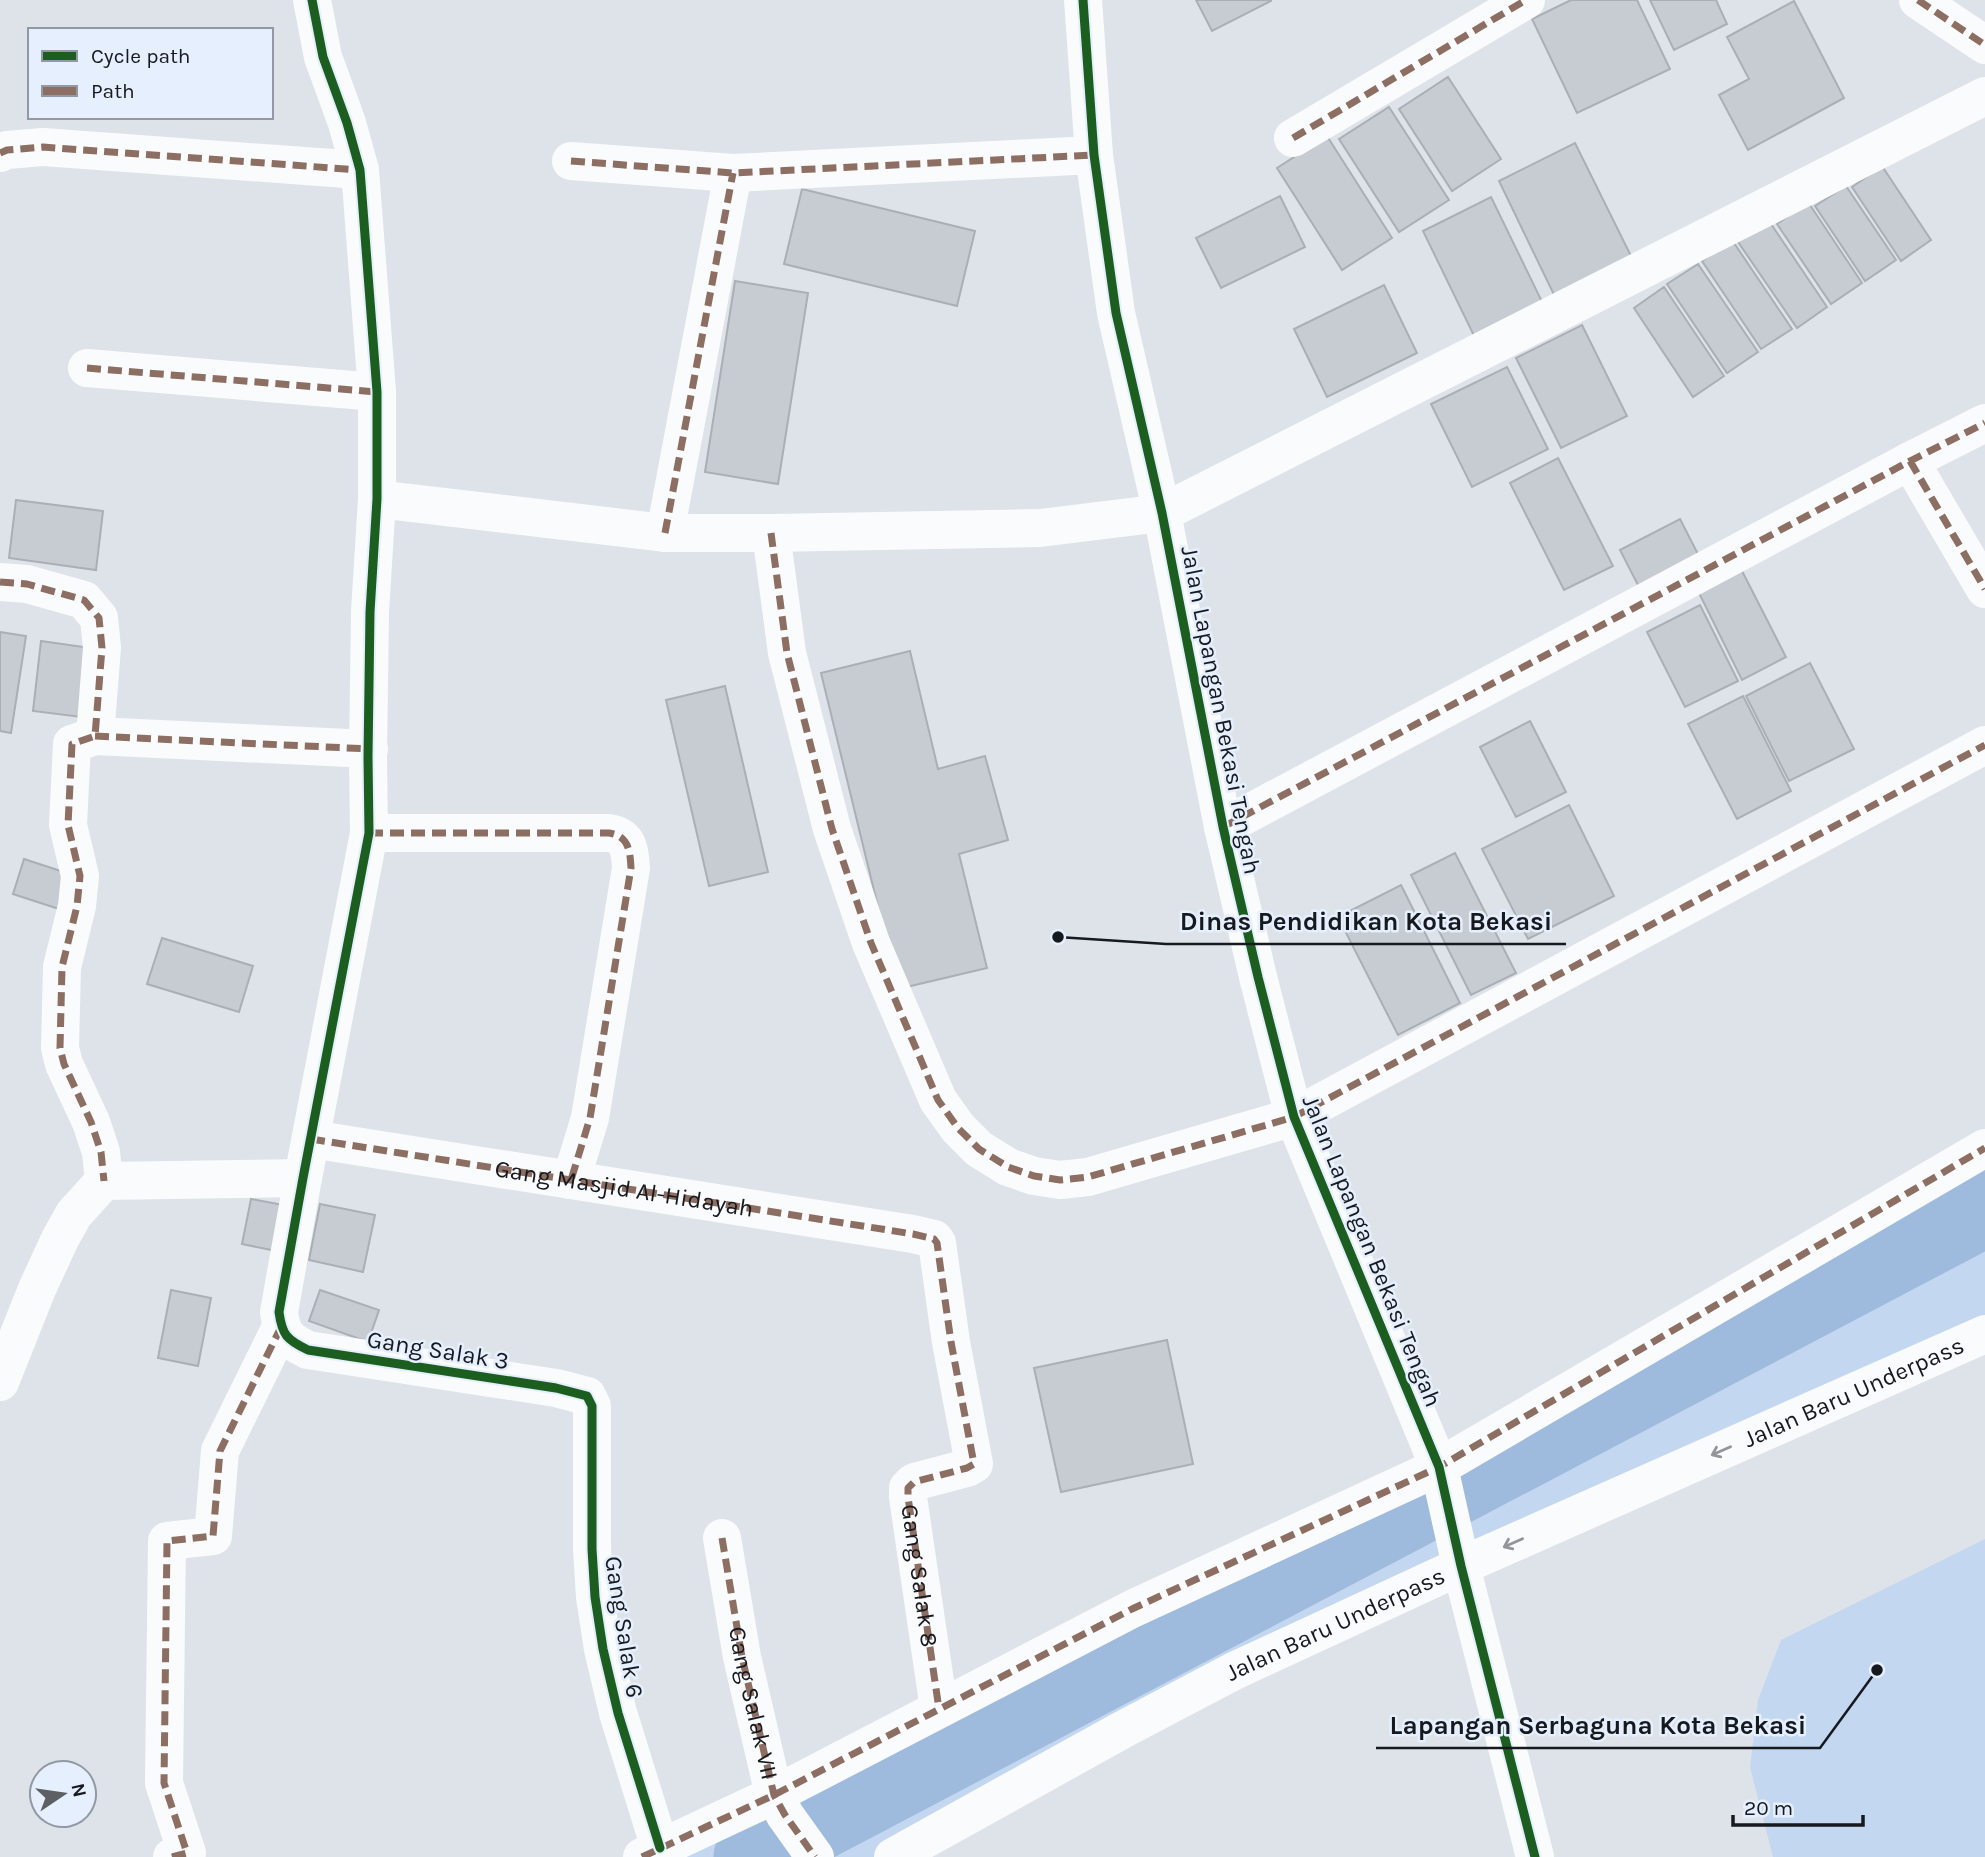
<svg xmlns="http://www.w3.org/2000/svg" width="1985" height="1857" font-family="Karla,sans-serif">
	<style>
		.green { fill: #c3d7f1 }
		.lines { fill: none; stroke-linecap: round; stroke-linejoin: round }
		.river { stroke: #9ebadd; stroke-width: 77 }
		.building { fill: #c7ccd2; stroke: #abafb4; stroke-width: 2 }
		.minor { stroke: #fafbfc; stroke-width: 38 }
		.quiet { stroke: #8d6e63; stroke-width: 7; stroke-dasharray: 14 7; stroke-linecap: butt }
		.cycleway-casing { stroke: #e5effd; stroke-width: 13 }
		.cycleway { stroke: #1b5e20; stroke-width: 9 }
		.oneway { stroke: #939598 }
		.labels { text-anchor: middle; stroke-width: 5; stroke-linejoin: round; paint-order: stroke }
		.street-label { font-size: 24px; fill: #16191e; stroke: #e5effd }
		.leader { fill: none; stroke: #16191e; stroke-width: 2.5 }
		.callout-dot { fill: #16191e; stroke: #e5effd; stroke-width: 2.5 }
		.callout-label { font-size: 26px; text-anchor: middle; font-weight: bold; fill: #16191e; stroke: #e5effd; stroke-width: 5; stroke-linejoin: round; paint-order: stroke }
	</style>
	<rect width="100%" height="100%" fill="#dee3ea"/>
	<path class="green" d="M 1985,1148 L 1985,1334 L 1461,1566 L 893,1857 L 647,1857 L 1439,1467 Z
		M 1985,1539 L 1985,1857 L 1773,1857 L 1750,1767 L 1758,1700 L 1781,1640 Z"/>
	<g class="lines">
		<path class="river" d="M 752,1857 L 1985,1208"/>
	</g>
	<path class="building" d="M 1196,0 L 1271,0 L 1271,1 L 1212,31 Z
		M 1571,0 L 1637,0 L 1670,69 L 1577,113 L 1532,19 Z
		M 1650,0 L 1716,0 L 1727,24 L 1674,50 Z
		M 1794,1 L 1844,98 L 1748,150 L 1719,95 L 1749,79 L 1727,37 Z
		M 1448,77 L 1501,159 L 1452,191 L 1399,109 Z
		M 1389,107 L 1449,200 L 1399,232 L 1339,139 Z
		M 1327,136 L 1392,238 L 1342,270 L 1277,168 Z
		M 1575,143 L 1634,262 L 1557,301 L 1499,181 Z
		M 1882,166 L 1931,240 L 1901,261 L 1852,187 Z
		M 1846,186 L 1896,260 L 1865,281 L 1815,206 Z
		M 802,189 L 975,231 L 957,306 L 784,264 Z
		M 1280,196 L 1305,247 L 1221,288 L 1196,238 Z
		M 1491,197 L 1547,312 L 1479,346 L 1423,231 Z
		M 1808,202 L 1862,283 L 1831,304 L 1777,224 Z
		M 1767,218 L 1827,307 L 1797,328 L 1736,239 Z
		M 1732,240 L 1792,329 L 1761,349 L 1702,261 Z
		M 1698,264 L 1758,352 L 1727,373 L 1667,284 Z
		M 735,281 L 808,293 L 778,484 L 705,472 Z
		M 1384,285 L 1417,353 L 1327,397 L 1294,329 Z
		M 1664,287 L 1724,376 L 1693,397 L 1634,308 Z
		M 1582,325 L 1627,416 L 1561,448 L 1516,358 Z
		M 1507,367 L 1548,449 L 1472,487 L 1431,404 Z
		M 1558,458 L 1613,566 L 1564,590 L 1510,483 Z
		M 16,500 L 103,511 L 96,570 L 9,558 Z
		M 1680,519 L 1701,560 L 1641,591 L 1620,550 Z
		M 1741,569 L 1786,657 L 1742,680 L 1698,591 Z
		M 1700,605 L 1738,681 L 1685,707 L 1647,632 Z
		M 0,632 L 26,636 L 11,733 L 0,731 Z
		M 41,641 L 98,649 L 89,718 L 33,711 Z
		M 910,651 L 938,769 L 985,756 L 1008,840 L 959,854 L 987,968 L 898,989 L 821,673 Z
		M 1810,663 L 1854,749 L 1789,781 L 1746,696 Z
		M 725,686 L 768,872 L 709,886 L 666,700 Z
		M 1743,696 L 1791,791 L 1737,819 L 1688,724 Z
		M 1530,721 L 1566,792 L 1516,817 L 1480,747 Z
		M 1569,805 L 1614,896 L 1528,939 L 1482,849 Z
		M 1455,853 L 1516,973 L 1471,995 L 1411,875 Z
		M 24,859 L 76,876 L 65,911 L 13,894 Z
		M 1401,885 L 1460,1003 L 1398,1035 L 1338,917 Z
		M 162,938 L 253,966 L 239,1012 L 147,984 Z
		M 251,1199 L 294,1207 L 286,1253 L 242,1244 Z
		M 320,1204 L 375,1215 L 363,1272 L 309,1260 Z
		M 171,1290 L 211,1298 L 198,1366 L 158,1358 Z
		M 320,1290 L 379,1310 L 368,1342 L 309,1321 Z
		M 1167,1340 L 1193,1464 L 1061,1492 L 1034,1368 Z"/>
	<g class="lines">
		<g class="minor">
			<path d="M 312,0 L 323,57 L 347,123 L 360,170 L 377,392 L 377,499 L 370,612 L 368,757 L 369,833 L 303,1178 L 279,1312 C 282,1335 287,1340 308,1350 L 556,1388 L 587,1396 L 592,1406 L 592,1549 L 595,1597 L 603,1649 L 618,1713 L 660,1848"/>
			<path d="M 1083,0 L 1094,155 L 1116,313 L 1162,513 L 1223,827 L 1258,977 L 1294,1117 L 1439,1467 L 1461,1566 L 1535,1857"/>
			<path d="M 1918,0 L 1985,45"/>
			<path d="M 1293,138 L 1526,0"/>
			<path d="M 0,153 L 7,150 L 43,147 L 360,170"/>
			<path d="M 571,161 L 733,173 L 1094,155"/>
			<path d="M 87,368 L 377,392"/>
			<path d="M 1910,461 L 1985,589"/>
			<path d="M 377,499 L 665,533 L 771,533 L 1040,528 L 1162,513 L 1985,96"/>
			<path d="M 665,533 L 733,173"/>
			<path d="M 771,533 L 787,653 L 832,829 L 871,943 L 938,1100 L 958,1128 L 979,1149 L 1008,1167 L 1034,1176 L 1060,1180 L 1088,1177 L 1294,1117 L 1985,745"/>
			<path d="M 0,582 L 27,584 L 84,600 L 99,618 L 102,648 L 95,736 L 72,744 L 68,825 L 80,876 L 77,906 L 62,967 L 60,1048 L 64,1064 L 91,1122 L 101,1152 L 104,1181"/>
			<path d="M 95,736 L 369,749"/>
			<path d="M 1223,827 L 1910,461 L 1985,423"/>
			<path d="M 369,833 L 609,833 C 629,836 630,851 631,868 L 590,1118 L 571,1180"/>
			<path id="s1" d="M 311,1139 L 913,1234 L 934,1239 L 937,1243 L 951,1342 L 974,1464 L 967,1468 L 914,1482 L 908,1488 L 908,1497 L 939,1709"/>
			<path d="M 0,1382 L 37,1289 L 60,1239 L 74,1214 L 104,1181 L 303,1178"/>
			<path id="s2" d="M 722,1538 L 742,1657 L 774,1795 L 785,1815 L 815,1857"/>
			<path d="M 172,1857 L 187,1853 L 164,1783 L 167,1541 L 213,1536 L 220,1451 L 281,1327"/>
			<path d="M 642,1857 L 774,1795 L 1132,1609 L 1439,1467 L 1985,1148"/>
			<path id="s3" d="M 893,1857 L 1122,1730 L 1234,1671 L 1461,1566 L 1985,1334"/>
		</g>
		<path class="quiet" d="M 1918,0 L 1985,45
			M 1293,138 L 1526,0
			M 0,153 L 7,150 L 43,147 L 360,170
			M 571,161 L 733,173 L 1094,155
			M 87,368 L 377,392
			M 1910,461 L 1985,589
			M 665,533 L 733,173
			M 771,533 L 787,653 L 832,829 L 871,943 L 938,1100 L 958,1128 L 979,1149 L 1008,1167 L 1034,1176 L 1060,1180 L 1088,1177 L 1294,1117 L 1985,745
			M 0,582 L 27,584 L 84,600 L 99,618 L 102,648 L 95,736 L 72,744 L 68,825 L 80,876 L 77,906 L 62,967 L 60,1048 L 64,1064 L 91,1122 L 101,1152 L 104,1181
			M 95,736 L 369,749
			M 1223,827 L 1910,461 L 1985,423
			M 369,833 L 609,833 C 629,836 630,851 631,868 L 590,1118 L 571,1180
			M 311,1139 L 913,1234 L 934,1239 L 937,1243 L 951,1342 L 974,1464 L 967,1468 L 914,1482 L 908,1488 L 908,1497 L 939,1709
			M 722,1538 L 742,1657 L 774,1795 L 785,1815 L 815,1857
			M 172,1857 L 187,1853 L 164,1783 L 167,1541 L 213,1536 L 220,1451 L 281,1327
			M 642,1857 L 774,1795 L 1132,1609 L 1439,1467 L 1985,1148"/>
		<defs>
			<path id="cycleway" d="M 312,0 L 323,57 L 347,123 L 360,170 L 377,392 L 377,499 L 370,612 L 368,757 L 369,833 L 303,1178 L 279,1312 C 282,1335 287,1340 308,1350 L 556,1388 L 587,1396 L 592,1406 L 592,1549 L 595,1597 L 603,1649 L 618,1713 L 660,1848
				M 1083,0 L 1094,155 L 1116,313 L 1162,513 L 1223,827 L 1258,977 L 1294,1117 L 1439,1467 L 1461,1566 L 1535,1857"/>
		</defs>
		<use href="#cycleway" class="cycleway-casing"/>
		<use href="#cycleway" class="cycleway"/>
	</g>
	<defs><path id="oneway-shaft" d="M-6 0H5M1.5-3L5.5 0L1.5 3" fill="none" stroke-width="1.6" stroke-linecap="round" stroke-linejoin="round" transform="scale(1.75)"/></defs>
	<g class="oneway">
		<use href="#oneway-shaft" transform="translate(1721 1451) rotate(156)"/>
		<use href="#oneway-shaft" transform="translate(1513 1543) rotate(156)"/>
	</g>
	<g class="labels">
		<g class="street-label">
			<text transform="translate(1221 710) rotate(79)" y="8">Jalan Lapangan Bekasi Tengah</text>
			<text dy="8" stroke="none"><textPath href="#s1" startOffset="317">Gang Masjid Al-Hidayah</textPath></text>
			<text transform="translate(1372 1251) rotate(68)" y="8">Jalan Lapangan Bekasi Tengah</text>
			<text transform="translate(438 1350) rotate(9)" y="8">Gang Salak 3</text>
			<text dy="8" stroke="none"><textPath href="#s3" startOffset="1068">Jalan Baru Underpass</textPath></text>
			<text dy="8" stroke="none"><textPath href="#s1" startOffset="1020">Gang Salak 8</textPath></text>
			<text dy="8" stroke="none"><textPath href="#s3" startOffset="500">Jalan Baru Underpass</textPath></text>
			<text transform="translate(624 1627) rotate(81)" y="8">Gang Salak 6</text>
			<text dy="8" stroke="none"><textPath href="#s2" startOffset="168">Gang Salak VII</textPath></text>
		</g>
	</g>
	<path class="leader" d="M1058 937L1166 944H1566M1877 1670L1820 1748H1376"/>
	<g class="callout-dot">
		<circle cx="1058" cy="937" r="7"/>
		<circle cx="1877" cy="1670" r="7"/>
	</g>
	<g class="callout-label">
		<text x="1366" y="930">Dinas Pendidikan Kota Bekasi</text>
		<text x="1598" y="1734">Lapangan Serbaguna Kota Bekasi</text>
	</g>
	<rect x="28" y="28" width="245" height="91" fill="#e5effd" stroke="#9299a4" stroke-width="2"/>
	<rect x="42" y="51" width="35" height="10" fill="#1b5e20" stroke="#9299a4" stroke-width="2"/>
	<text x="91" y="63" font-size="21" fill="#16191e">Cycle path</text>
	<rect x="42" y="86" width="35" height="10" fill="#8d6e63" stroke="#9299a4" stroke-width="2"/>
	<text x="91" y="98" font-size="21" fill="#16191e">Path</text>
	<g transform="translate(63 1794) rotate(77)"><circle r="33" fill="#e5effd" stroke="#9299a4" stroke-width="2"/>
	<path d="M0-5L12 26L0 18L-12 26Z" fill="#5c6065"/>
	<text y="-10" font-size="19" font-weight="bold" text-anchor="middle" fill="#16191e">N</text>
	</g>
	<path d="M1733 1815v10h130v-10" fill="none" stroke="#16191e" stroke-width="3.5"/>
	<text x="1744" y="1815" font-size="21" fill="#16191e" stroke="#e5effd" stroke-width="5" paint-order="stroke">20 m</text>
</svg>
